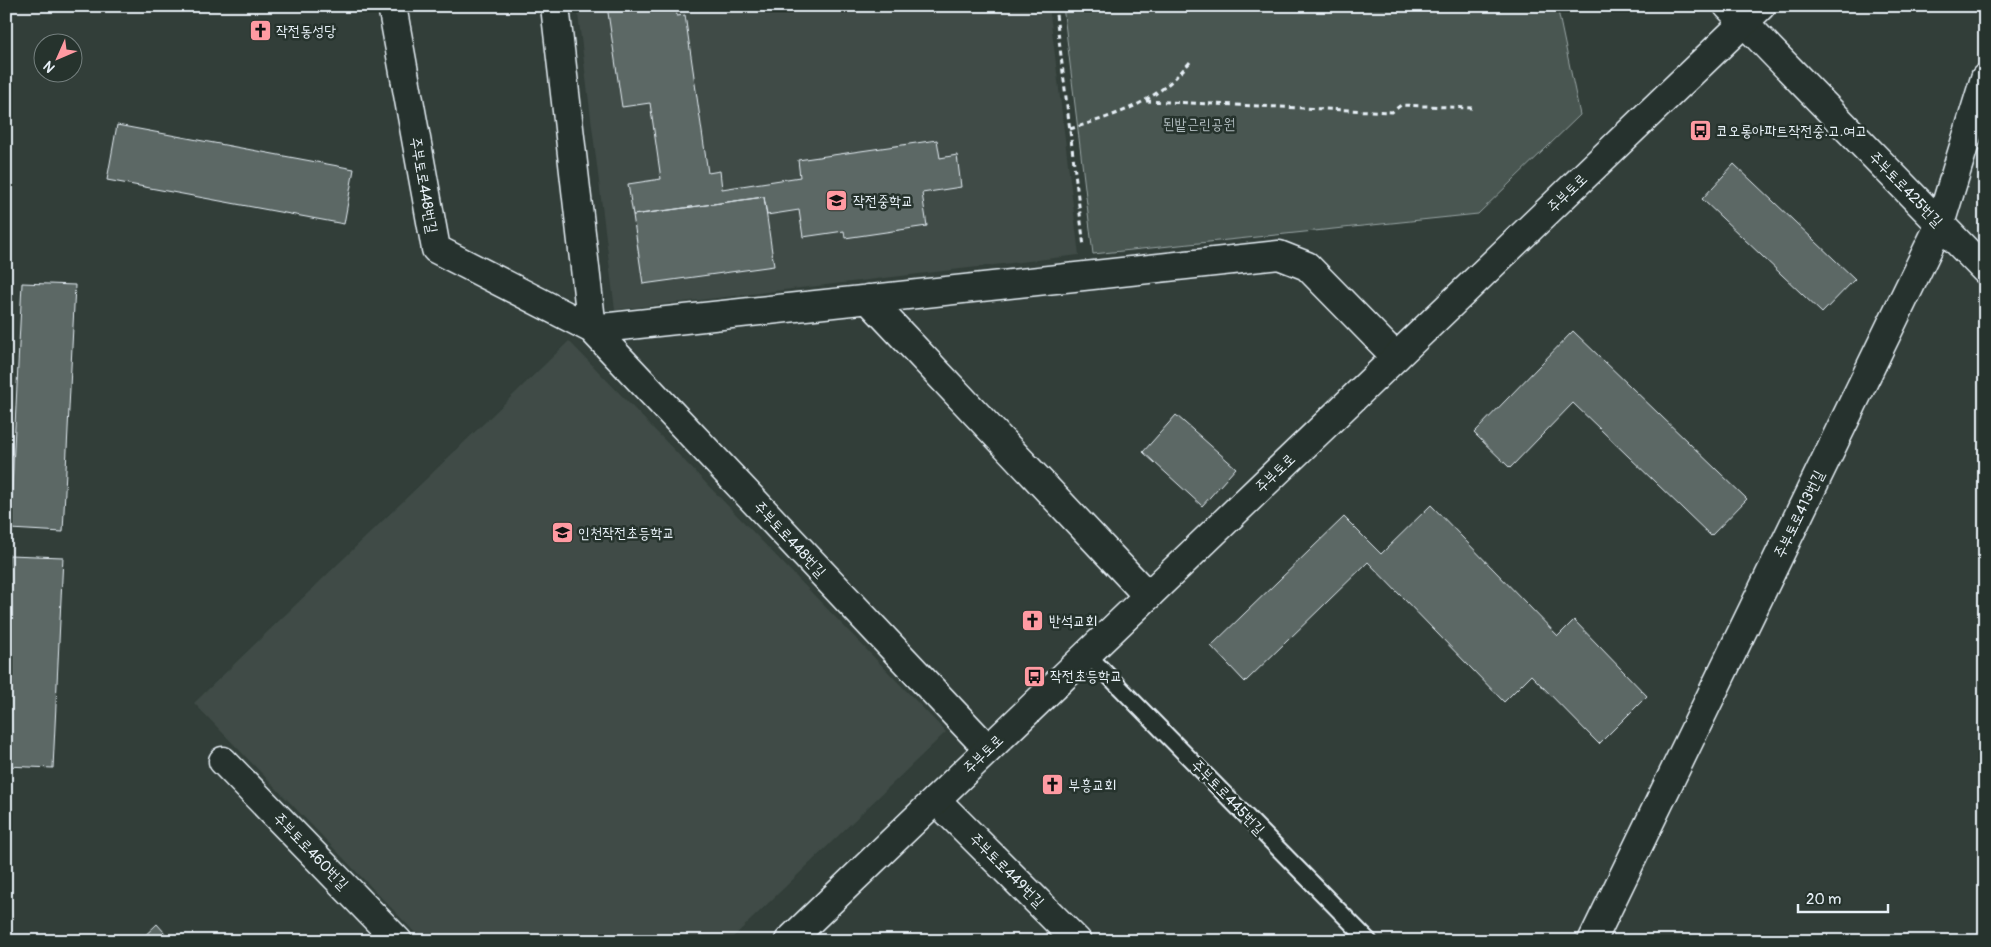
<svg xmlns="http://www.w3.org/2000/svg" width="1991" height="947" font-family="Pangolin,'Poor Story',sans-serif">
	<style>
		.built { fill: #3f4b46 }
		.green { fill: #495651; stroke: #98a4a4 }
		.building { fill: #5c6865; stroke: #e8f1f8 }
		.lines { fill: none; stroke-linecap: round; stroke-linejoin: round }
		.service-casing { stroke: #e8f1f8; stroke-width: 19 }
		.minor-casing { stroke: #e8f1f8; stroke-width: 31 }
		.secondary-casing { stroke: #e8f1f8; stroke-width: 31 }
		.path { stroke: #e8f1f8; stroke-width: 3; stroke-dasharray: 5 4; stroke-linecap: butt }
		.service { stroke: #26332d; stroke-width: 15 }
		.minor { stroke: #26332d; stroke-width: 28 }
		.secondary { stroke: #26332d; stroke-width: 28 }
		.labels { text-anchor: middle; stroke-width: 5; stroke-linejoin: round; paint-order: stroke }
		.poi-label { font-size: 15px; fill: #e8f1f8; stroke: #26332d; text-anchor: start }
		.park-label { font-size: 15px; fill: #b0bbbe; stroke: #26332d }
		.street-label { font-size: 15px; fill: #e8f1f8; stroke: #26332d }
	</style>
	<rect width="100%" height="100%" fill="#323e39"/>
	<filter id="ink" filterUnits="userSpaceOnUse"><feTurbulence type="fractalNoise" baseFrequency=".02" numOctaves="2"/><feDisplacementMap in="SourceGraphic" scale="10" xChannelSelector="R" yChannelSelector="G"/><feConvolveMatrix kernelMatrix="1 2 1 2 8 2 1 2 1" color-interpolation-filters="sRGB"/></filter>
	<g filter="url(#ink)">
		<path class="built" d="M 577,6 L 1049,6 L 1079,255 L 615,310 Z
			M 569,341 L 946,732 L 729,941 L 423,941 L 194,703 Z"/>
		<path class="green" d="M 1063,6 L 1557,6 L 1580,115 L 1478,214 L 1093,254 Z"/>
		<path class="building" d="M 607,6 L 676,6 L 677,16 L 685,15 L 708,173 L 720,171 L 722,189 L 800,177 L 798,160 L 937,140 L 940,158 L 957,155 L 961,187 L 922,193 L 927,226 L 845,238 L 844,231 L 803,237 L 799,210 L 767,215 L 764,197 L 633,215 L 628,184 L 661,179 L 650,103 L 622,107 Z
			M 117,125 L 354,169 L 344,224 L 107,180 Z
			M 1734,164 L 1855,279 L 1822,313 L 1702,199 Z
			M 764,197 L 774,266 L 643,284 L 633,215 Z
			M 22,283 L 75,285 L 63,532 L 10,529 Z
			M 1573,331 L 1747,499 L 1711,536 L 1573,403 L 1510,468 L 1474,433 Z
			M 1176,415 L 1236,468 L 1202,506 L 1143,452 Z
			M 1431,505 L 1558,636 L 1574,620 L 1647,696 L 1599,744 L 1531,675 L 1504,702 L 1368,562 L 1245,682 L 1211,646 L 1344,517 L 1381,554 Z
			M 9,555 L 63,557 L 53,768 L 6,766 L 6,624 Z
			M 157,924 L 172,941 L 139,941 Z"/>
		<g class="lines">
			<defs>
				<path id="service" d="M 1087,654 L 1369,941"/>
				<path id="minor" d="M 392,6 L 436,249 L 592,329 L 1279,255 L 1307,266 L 1396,357
					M 555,6 L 592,329 L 988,749
					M 1728,6 L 1985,270
					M 868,299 L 1148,596
					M 223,761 L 398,941
					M 936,800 L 1077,941
					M 1592,941 L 1940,224 L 1985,78"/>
				<path id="secondary" d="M 789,941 L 1761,6"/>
			</defs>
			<use href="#service" class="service-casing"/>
			<use href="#minor" class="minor-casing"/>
			<use href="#secondary" class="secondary-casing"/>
			<path class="path" d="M 1055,6 L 1084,247
				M 1146,101 L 1392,112 L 1401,105 L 1472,108
				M 1070,129 C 1119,114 1156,103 1190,62"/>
			<use href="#service" class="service"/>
			<use href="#minor" class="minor"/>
			<use href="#secondary" class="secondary"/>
		</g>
	</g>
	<defs>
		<symbol id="church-square" viewBox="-11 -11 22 22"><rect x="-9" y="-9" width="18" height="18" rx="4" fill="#ff9aa2" stroke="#26332d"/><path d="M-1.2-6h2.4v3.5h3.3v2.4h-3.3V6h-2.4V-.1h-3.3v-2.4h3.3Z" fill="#111"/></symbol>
		<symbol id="bus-square" viewBox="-11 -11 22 22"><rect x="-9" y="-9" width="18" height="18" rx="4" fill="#ff9aa2" stroke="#26332d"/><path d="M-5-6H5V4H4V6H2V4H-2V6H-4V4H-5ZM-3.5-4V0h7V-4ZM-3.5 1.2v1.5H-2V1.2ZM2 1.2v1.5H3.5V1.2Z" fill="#111"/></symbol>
		<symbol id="school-square" viewBox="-11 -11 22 22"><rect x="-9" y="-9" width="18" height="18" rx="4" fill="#ff9aa2" stroke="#26332d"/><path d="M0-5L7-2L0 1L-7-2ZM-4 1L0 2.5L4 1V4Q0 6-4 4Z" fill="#111"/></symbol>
	</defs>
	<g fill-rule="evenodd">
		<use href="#church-square" x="248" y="18" width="25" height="25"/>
		<use href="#bus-square" x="1688" y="118" width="25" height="25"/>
		<use href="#school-square" x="824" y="188" width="25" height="25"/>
		<use href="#school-square" x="550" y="520" width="25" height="25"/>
		<use href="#church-square" x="1020" y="608" width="25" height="25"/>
		<use href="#bus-square" x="1022" y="664" width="25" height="25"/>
		<use href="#church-square" x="1040" y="772" width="25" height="25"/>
	</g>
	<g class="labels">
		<g class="poi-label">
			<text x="276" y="36">작전동성당</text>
			<text x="1716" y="136">코오롱아파트작전중.고.여고</text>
			<text x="853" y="206">작전중학교</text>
			<text x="578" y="538">인천작전초등학교</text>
			<text x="1049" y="626">반석교회</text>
			<text x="1050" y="681">작전초등학교</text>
			<text x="1068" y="790">부흥교회</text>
		</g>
		<g class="park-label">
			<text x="1199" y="129">된밭근린공원</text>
		</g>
		<g class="street-label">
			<text transform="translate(424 185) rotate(80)" y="5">주부토로448번길</text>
			<text transform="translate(1906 189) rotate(46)" y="5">주부토로425번길</text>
			<text transform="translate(1567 193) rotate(-44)" y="5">주부토로</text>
			<text transform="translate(1275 473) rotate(-44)" y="5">주부토로</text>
			<text transform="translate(1799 514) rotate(-64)" y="5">주부토로413번길</text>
			<text transform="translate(790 539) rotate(47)" y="5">주부토로448번길</text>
			<text transform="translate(983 754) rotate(-44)" y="5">주부토로</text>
			<text transform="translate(1228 797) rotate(46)" y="5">주부토로445번길</text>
			<text transform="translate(311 851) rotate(46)" y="5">주부토로460번길</text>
			<text transform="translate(1007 870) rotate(45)" y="5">주부토로449번길</text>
		</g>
	</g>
	<rect width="1991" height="947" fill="none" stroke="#26332d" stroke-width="25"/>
	<rect x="12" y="12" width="1966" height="922" fill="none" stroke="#e8f1f8" stroke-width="2" filter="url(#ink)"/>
	<g transform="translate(58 58) rotate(225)"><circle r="24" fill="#26332d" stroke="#747f7e"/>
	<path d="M0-4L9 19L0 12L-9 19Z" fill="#ff9aa2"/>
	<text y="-8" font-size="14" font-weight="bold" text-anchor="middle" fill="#e8f1f8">N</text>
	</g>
	<path d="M1798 904v8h90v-8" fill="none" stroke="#e8f1f8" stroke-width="2.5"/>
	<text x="1806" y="904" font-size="15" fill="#e8f1f8" stroke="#26332d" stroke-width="4" paint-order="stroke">20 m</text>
</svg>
